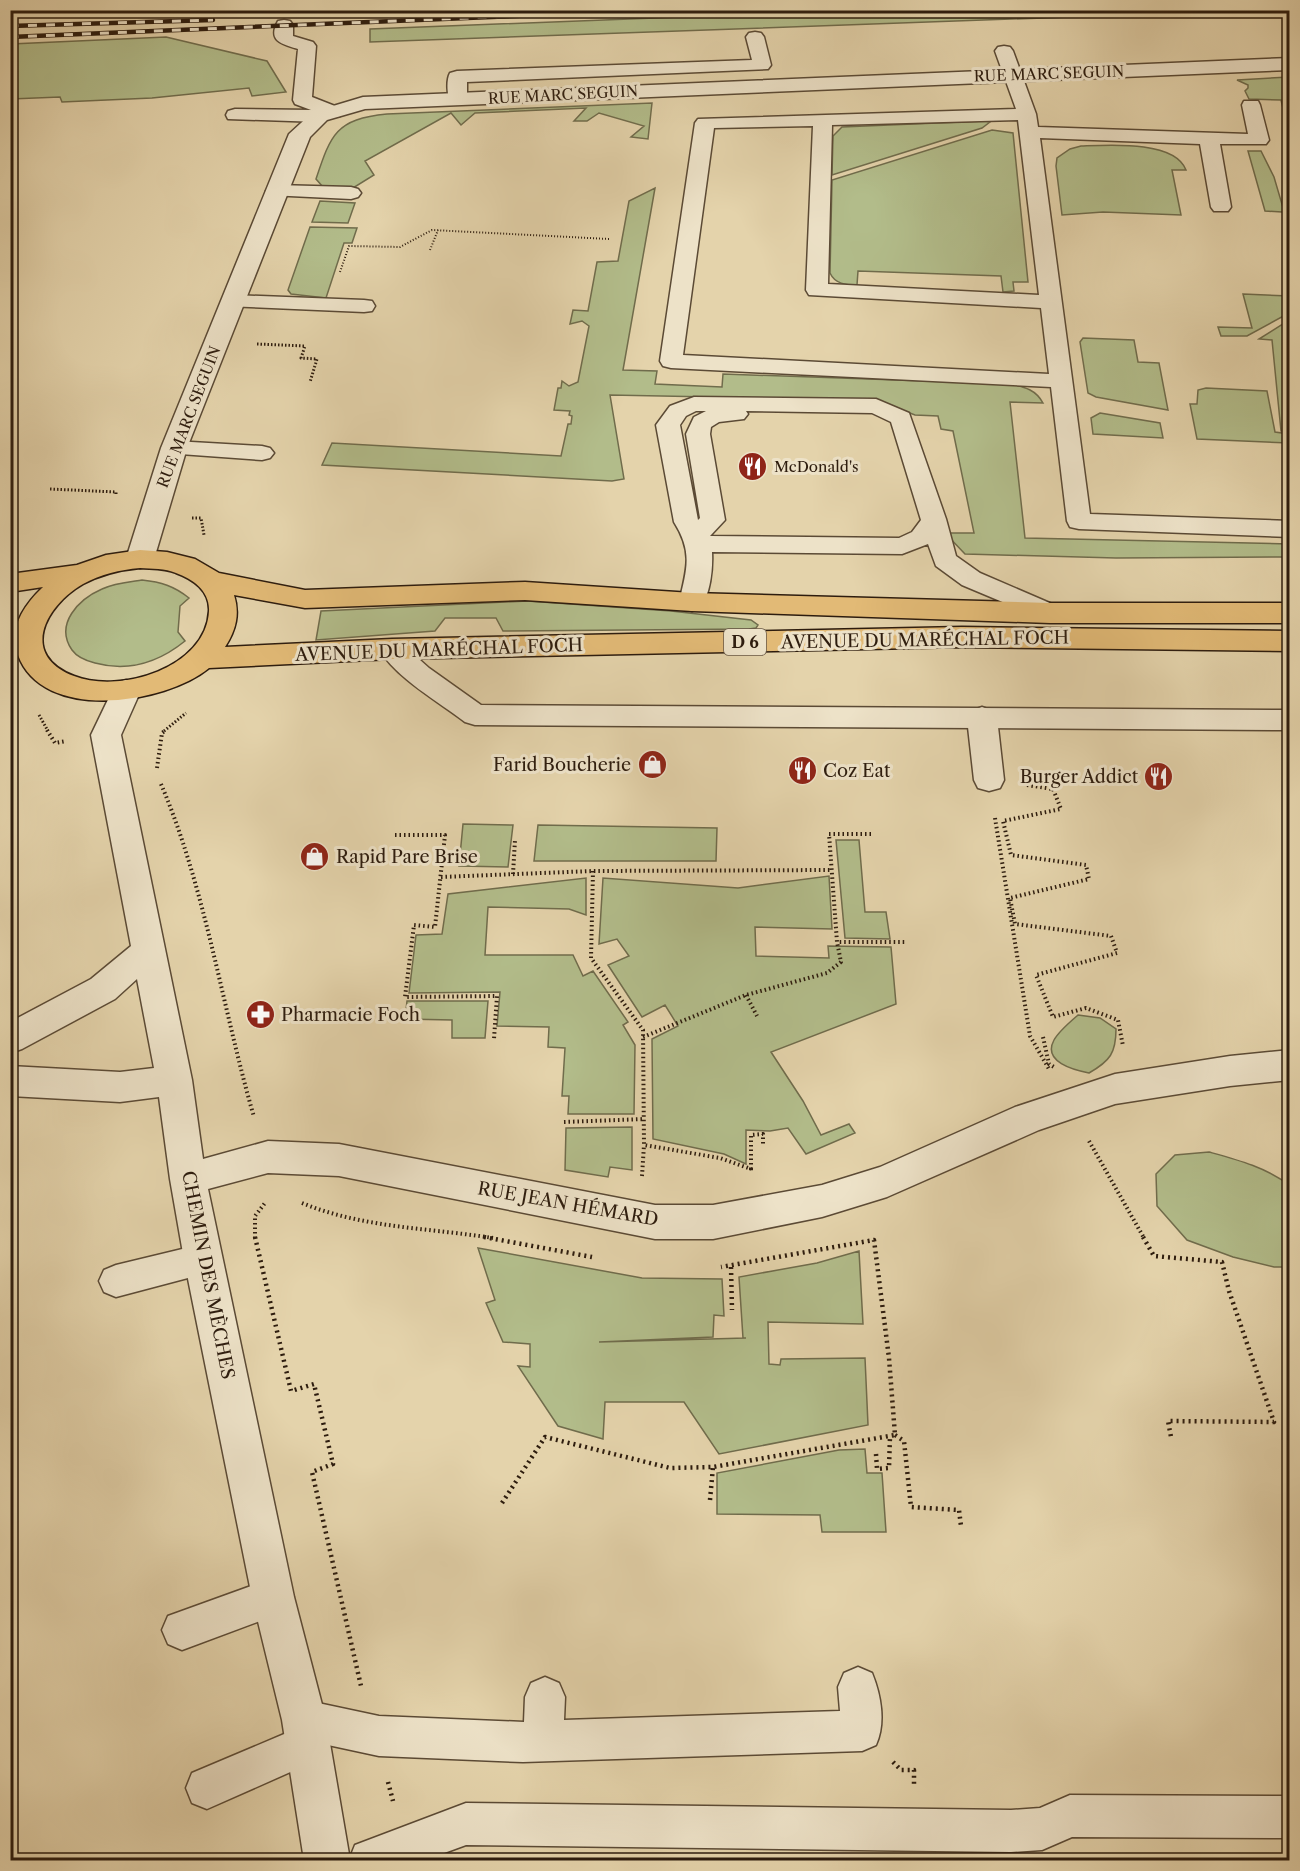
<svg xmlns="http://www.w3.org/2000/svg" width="1300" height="1871" font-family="'Libre Caslon Text',serif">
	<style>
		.green { fill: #b2bc8a; stroke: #706c4c; stroke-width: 1.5 }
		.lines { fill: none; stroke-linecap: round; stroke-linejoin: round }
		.service-casing { stroke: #5b4a35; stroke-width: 3 }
		.minor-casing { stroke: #5b4a35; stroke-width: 3 }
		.primary-casing { stroke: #2d1c0e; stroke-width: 3 }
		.path-far3 { stroke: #2d1c0e; stroke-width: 2; stroke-dasharray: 1 2; stroke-linecap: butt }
		.path-far2 { stroke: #2d1c0e; stroke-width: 3; stroke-dasharray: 1.5 2; stroke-linecap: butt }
		.path-far1 { stroke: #2d1c0e; stroke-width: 4; stroke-dasharray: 1.5 3; stroke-linecap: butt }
		.path { stroke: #2d1c0e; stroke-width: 4.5; stroke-dasharray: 2 4; stroke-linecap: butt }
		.service { fill: #ede2c8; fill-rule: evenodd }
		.minor { fill: #ede2c8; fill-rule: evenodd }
		.primary { fill: #e2ba76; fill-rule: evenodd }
		.rail-casing { stroke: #2d1c0e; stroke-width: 4.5 }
		.rail { stroke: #ede2c8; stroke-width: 3; stroke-dasharray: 9; stroke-linecap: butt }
		.labels { text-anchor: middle; stroke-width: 6; stroke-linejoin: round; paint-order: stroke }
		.far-street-label { font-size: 15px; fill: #2d1c0e; stroke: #ede2c8 }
		.far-poi-label { font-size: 15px; fill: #2d1c0e; stroke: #ede2c8; text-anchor: start }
		.shield { fill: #ede2c8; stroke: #675746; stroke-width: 1.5 }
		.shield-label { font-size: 16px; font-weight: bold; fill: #2d1c0e }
		.street-label { font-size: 18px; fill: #2d1c0e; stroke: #ede2c8 }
		.poi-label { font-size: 18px; fill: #2d1c0e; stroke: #ede2c8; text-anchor: start }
	</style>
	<rect width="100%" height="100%" fill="#e4d3ab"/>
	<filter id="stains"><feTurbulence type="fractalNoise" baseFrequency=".00333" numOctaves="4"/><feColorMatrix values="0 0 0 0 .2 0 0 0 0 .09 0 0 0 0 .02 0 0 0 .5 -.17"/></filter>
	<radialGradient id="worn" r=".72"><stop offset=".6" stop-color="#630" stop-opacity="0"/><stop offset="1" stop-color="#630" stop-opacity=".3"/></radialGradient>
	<path class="green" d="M 863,10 L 1236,11 L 370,42 L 370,29 Z
		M 166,37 L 267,61 L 286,92 L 252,96 L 249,88 L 152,98 L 62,102 L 60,97 L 11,99 L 11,44 Z
		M 1289,77 L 1290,77 L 1289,133 L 1281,100 L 1249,99 L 1245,91 L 1248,88 L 1248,85 L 1237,80 Z
		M 652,103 L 648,139 L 631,137 L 644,126 L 599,113 L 587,121 L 574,121 L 586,108 L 475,113 L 461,125 L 451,113 L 365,161 L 374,175 L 353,188 L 323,187 L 316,179 C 331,134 336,119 387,114 Z
		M 985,121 L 990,122 L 982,128 L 832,175 L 833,136 L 842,127 Z
		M 992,130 L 1013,133 L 1028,282 L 1013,282 L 1014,291 L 1003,292 L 1001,276 L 858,271 L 857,285 C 846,285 835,284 830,273 L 832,180 Z
		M 1081,146 C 1108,145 1175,140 1186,170 L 1172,170 L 1181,215 L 1103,212 L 1062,215 L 1056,166 L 1057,158 L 1070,149 Z
		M 1248,151 L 1261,151 L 1274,177 L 1284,211 L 1282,212 L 1265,211 Z
		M 655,188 L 623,370 L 657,371 L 655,384 L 722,387 L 723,374 L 1011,384 C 1025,387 1036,390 1043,403 L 1010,402 L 1025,538 L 1289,544 L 1289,557 L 1116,558 L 965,554 L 945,533 L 974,533 L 953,431 L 941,429 L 938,416 L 915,415 L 876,400 L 610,395 L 624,479 L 612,481 L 322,465 L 332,443 L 561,456 L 568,424 L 571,424 L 572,416 L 569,415 L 570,411 L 554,410 L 558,388 L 561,388 L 562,381 L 569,386 L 578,382 L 589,326 L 582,321 L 570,324 L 573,310 L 588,311 L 597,262 L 618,261 L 629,201 Z
		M 320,201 L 355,203 L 348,223 L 312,222 Z
		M 310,227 L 357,228 L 352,243 L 344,243 L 326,298 L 291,294 L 288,290 Z
		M 1243,294 L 1289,296 L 1289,313 L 1247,336 L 1221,336 L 1218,327 L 1252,328 Z
		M 1289,320 L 1289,431 L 1281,431 L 1272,340 L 1259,339 Z
		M 1083,338 L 1134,340 L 1138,362 L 1159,363 L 1168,410 L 1096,397 L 1088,393 L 1080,342 Z
		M 1206,388 L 1267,391 L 1275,432 L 1289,434 L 1289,443 L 1197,439 L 1190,404 L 1197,404 L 1198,390 Z
		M 1100,413 L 1160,423 L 1163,438 L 1093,434 L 1091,418 Z
		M 142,580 C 161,582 174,586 189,598 L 180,606 L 178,632 L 185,641 C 159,662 128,672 95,663 C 87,661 77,657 72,650 C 54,624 79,599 102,589 C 114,583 128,582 142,580 Z
		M 527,601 L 671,611 L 751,620 L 758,625 L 756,628 L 749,629 L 503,631 L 496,618 L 445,618 L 435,631 L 316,640 L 321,611 Z
		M 463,824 L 513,825 L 508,867 L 459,866 Z
		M 538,825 L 717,828 L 716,861 L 534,861 Z
		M 836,840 L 859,840 L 865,912 L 886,912 L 890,939 L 845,938 Z
		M 829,876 L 832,929 L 755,927 L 756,956 L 829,958 L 828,946 L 891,947 L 896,1004 L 771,1052 L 803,1101 L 821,1135 L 849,1124 L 855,1133 L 806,1154 L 788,1128 L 770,1131 L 746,1130 L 746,1164 L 724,1154 L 653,1139 L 652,1039 L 678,1026 L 665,1005 L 642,1017 L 608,965 L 629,956 L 617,939 L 599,944 L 603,878 L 738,888 Z
		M 586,878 L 586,915 L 569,909 L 488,907 L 485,955 L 573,955 L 583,976 L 593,971 L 628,1022 L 623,1025 L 635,1045 L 634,1114 L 568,1114 L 569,1096 L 562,1096 L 565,1048 L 548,1047 L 549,1027 L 497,1026 L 500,992 L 409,993 L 416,935 L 442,934 L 448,894 Z
		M 407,1001 L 488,1001 L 485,1038 L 452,1038 L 452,1020 L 405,1019 Z
		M 1078,1015 L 1100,1018 L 1116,1029 C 1116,1053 1110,1061 1089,1073 C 1074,1070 1042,1062 1054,1040 C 1059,1031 1070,1022 1078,1015 Z
		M 632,1127 L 632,1170 L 610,1167 L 608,1177 L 565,1170 L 566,1128 Z
		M 1209,1152 C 1238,1160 1265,1167 1289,1185 L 1289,1267 L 1274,1267 L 1233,1257 L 1187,1240 L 1157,1206 L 1156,1174 L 1175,1155 Z
		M 478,1248 L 642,1278 L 722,1279 L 724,1316 L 714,1315 L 713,1337 L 599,1342 L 746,1338 L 743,1338 L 739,1277 L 817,1263 L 859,1251 L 863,1324 L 768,1322 L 769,1364 L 780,1365 L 781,1359 L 865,1358 L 868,1425 L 719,1454 L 684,1402 L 605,1402 L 603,1439 L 558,1426 L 518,1366 L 530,1367 L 530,1344 L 503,1342 L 486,1303 L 495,1300 Z
		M 865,1449 L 867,1473 L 882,1473 L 886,1532 L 822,1532 L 820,1515 L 717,1514 L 717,1473 L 839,1450 Z"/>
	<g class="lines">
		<defs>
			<path id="service" d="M 284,20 L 290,21 L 293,25 L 293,36 L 313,42 L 316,46 L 312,97 L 340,108 L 342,112 L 340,116 L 329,117 L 320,122 L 228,119 L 226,115 L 228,111 L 235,109 L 311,110 L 295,104 L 293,100 L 298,49 C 282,44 267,41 278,21 Z
				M 755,32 L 761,33 L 764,37 L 771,65 L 768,69 L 467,82 L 467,99 L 465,103 L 451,103 C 447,96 446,80 450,73 L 457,71 L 752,60 L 746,37 L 749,33 Z
				M 1004,46 L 1010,47 L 1013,51 L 1036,114 L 1038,127 L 1248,134 L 1242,105 L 1244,101 L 1258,101 L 1260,105 L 1269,140 L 1266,144 L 1220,144 L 1231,207 L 1228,211 L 1214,211 L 1211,207 L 1200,144 L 1040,138 L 1090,514 L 1290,521 L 1290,537 L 1079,529 L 1070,527 L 1067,521 L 1051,387 L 671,368 L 663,366 L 660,361 L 695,123 L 698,119 L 1016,109 L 995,51 L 998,47 ZM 1018,120 L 1039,295 L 828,284 L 832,125 ZM 813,126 L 806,290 L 809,295 L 1041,308 L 1049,374 L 683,355 L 714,128 Z
				M 276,185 L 351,187 L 358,189 L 361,193 L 358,197 L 351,199 L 269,195 L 266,191 L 269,187 Z
				M 233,295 L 364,300 L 372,301 L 375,306 L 372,311 L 364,312 L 225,306 L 222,301 L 225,296 Z
				M 694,397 L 876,399 L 909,413 L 946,519 L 956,556 L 980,573 L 1059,607 L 1063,613 L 1059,619 L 1050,622 L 962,585 L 936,566 L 928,544 L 902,554 L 712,552 C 713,570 710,593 701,608 L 692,611 L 683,608 L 679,602 C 687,569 693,552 674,522 L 656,425 L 670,406 ZM 696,411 L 706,411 L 694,417 L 686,434 L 700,518 L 698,520 L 680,425 L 686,416 ZM 746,411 L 872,413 L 891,422 L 921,520 L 912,532 L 899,538 L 710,536 L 725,520 L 710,434 L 711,427 L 719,422 L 744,419 L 748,414 Z
				M 174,441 L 262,446 L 270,448 L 274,453 L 270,458 L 262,460 L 166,453 L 162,448 L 166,443 Z
				M 392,640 L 401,643 L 429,668 L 481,705 L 1290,710 L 1290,730 L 475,725 L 465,722 C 439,702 396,678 379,649 L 383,643 Z
				M 203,1244 L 215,1248 L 220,1259 L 215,1270 L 203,1274 L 116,1297 L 104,1292 L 99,1281 L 104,1270 L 116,1265 Z
				M 273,1578 L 287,1583 L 292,1597 L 287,1611 L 182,1650 L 168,1644 L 162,1630 L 168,1616 Z
				M 858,1667 L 872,1673 C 881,1695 886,1723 876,1745 L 862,1751 L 523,1762 L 379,1756 L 328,1745 L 322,1758 L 207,1809 L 192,1803 L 186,1788 L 192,1773 L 289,1732 L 284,1720 L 290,1706 L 304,1700 L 379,1716 L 524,1722 L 525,1697 L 531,1683 L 545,1677 L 559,1683 L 565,1697 L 564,1720 L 840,1711 L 838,1687 L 844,1673 Z
				M 1070,1795 L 1290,1796 L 1290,1838 L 1072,1837 L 1042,1850 L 1011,1852 L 466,1845 L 425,1860 L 349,1860 L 355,1845 L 466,1803 L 1011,1810 L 1040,1808 Z"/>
			<path id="minor" d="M 1290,58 L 1290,70 L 365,109 L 327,120 L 310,137 L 187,448 L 154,559 L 150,565 L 140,568 L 130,565 L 126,559 L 161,448 L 289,134 L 313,112 L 363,97 Z
				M 126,680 L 136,683 L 141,690 L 121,735 L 192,1080 L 203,1159 L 268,1141 L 339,1144 L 655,1205 L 713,1205 L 822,1185 L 880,1167 L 1015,1107 L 1115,1074 L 1230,1056 L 1290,1050 L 1290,1080 L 1230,1086 L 1115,1104 L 1039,1130 L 887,1197 L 822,1217 L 713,1239 L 655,1239 L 339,1176 L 268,1173 L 208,1189 L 294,1597 L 326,1720 L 350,1860 L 304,1860 L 282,1720 L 252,1597 L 184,1259 L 170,1179 L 159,1097 L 120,1102 L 10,1096 L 10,1066 L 120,1072 L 154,1068 L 137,979 L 115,999 L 22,1049 L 10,1053 L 10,1022 L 91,979 L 131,946 L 91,735 L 116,683 Z
				M 982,707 L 993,711 L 997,718 L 1004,780 L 1000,788 L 989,791 L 978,788 L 974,780 L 967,718 L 971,711 Z"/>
			<path id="primary" d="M 140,550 L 167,552 L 195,559 L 219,573 L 305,590 L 525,582 L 692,593 L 1050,603 L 1290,603 L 1290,623 L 1050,623 L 692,611 L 525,600 L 305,608 L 234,595 C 240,614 236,630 225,647 L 392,639 L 962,627 L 1290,631 L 1290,651 L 962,647 L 392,659 L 209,668 C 165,704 43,723 18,655 C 8,629 24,605 43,587 L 10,592 L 10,574 L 77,565 L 106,555 ZM 140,568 C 152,569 165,568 176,573 C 193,579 210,591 209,611 C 206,668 120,694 74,676 C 19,655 45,606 83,584 C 102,574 119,570 140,568 Z"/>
		</defs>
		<use href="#service" class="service-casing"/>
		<use href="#minor" class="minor-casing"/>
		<use href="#primary" class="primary-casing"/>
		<path class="path-far3" d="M 430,250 L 438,230
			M 340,272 L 349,246 L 400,247 L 432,230 L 609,239"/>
		<path class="path-far2" d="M 257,344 L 305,346 L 301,358 L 317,359 L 310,382
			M 50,489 L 116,492 L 116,495
			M 192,518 L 201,518 L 204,535
			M 39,715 L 48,731
			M 164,731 L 186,713"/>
		<path class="path-far1" d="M 47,730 L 55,743 L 66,741
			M 157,768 L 162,733 L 166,730
			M 161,784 C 206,890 222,1007 254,1117
			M 1027,785 L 1053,789 L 1061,809 L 1003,821 L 1011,855 L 1086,865 L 1089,879 L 1010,898 L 1015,924 L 1111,936 L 1117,953 L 1036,975 L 1053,1017 L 1086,1008 L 1118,1020 L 1123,1046
			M 995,818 L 1030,1036 L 1049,1069
			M 871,834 L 829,834 L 837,942 L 906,942
			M 395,835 L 445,835 L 435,927 L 414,925 L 405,997 L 497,996 L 494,1039
			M 593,871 L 591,958 L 643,1030 L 644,1145 L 720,1158 L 751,1169 L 751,1171
			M 513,874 L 515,840
			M 441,877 L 593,871 L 832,870
			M 746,995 L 757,1016
			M 643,1037 L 746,995 L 827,973 L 841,962 L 837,942
			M 1043,1037 L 1049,1064 L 1054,1067
			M 564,1122 L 644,1119
			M 1089,1141 L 1144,1238
			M 751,1169 L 751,1135 L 763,1134 L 763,1145
			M 642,1176 L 644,1145
			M 302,1203 C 363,1228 429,1228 493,1238
			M 255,1238 L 255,1216 L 265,1203"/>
		<path class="path" d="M 255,1237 L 291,1391 L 314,1384 L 333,1464 L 312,1472 L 361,1686
			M 484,1237 L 592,1257
			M 1143,1237 L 1154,1256 L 1222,1262 L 1229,1291 L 1274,1422 L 1168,1421 L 1171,1437
			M 731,1267 L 732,1310
			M 895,1435 L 904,1441 L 911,1507 L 959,1510 L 961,1526
			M 876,1454 L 877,1469 L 889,1468 L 890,1436
			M 710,1500 L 713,1467
			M 502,1503 L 545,1437 L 670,1468 L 713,1467 L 895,1435 L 889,1358 L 874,1240 L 721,1267
			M 893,1762 L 901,1770 L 914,1770 L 914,1784
			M 388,1782 L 393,1801"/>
		<use href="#service" class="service"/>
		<use href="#minor" class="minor"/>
		<use href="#primary" class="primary"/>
		<defs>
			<path id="rail" d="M 199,12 L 249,10
				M 10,26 L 213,20
				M 10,37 L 660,10"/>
		</defs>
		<use href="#rail" class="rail-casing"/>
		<use href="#rail" class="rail"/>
	</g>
	<defs>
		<symbol id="restaurant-disc" viewBox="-11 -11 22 22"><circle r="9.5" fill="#8f2418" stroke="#ede2c8"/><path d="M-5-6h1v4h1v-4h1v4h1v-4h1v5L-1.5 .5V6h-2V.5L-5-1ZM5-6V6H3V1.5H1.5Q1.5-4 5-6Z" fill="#fff"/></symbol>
		<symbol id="shop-disc" viewBox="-11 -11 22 22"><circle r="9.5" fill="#8f2418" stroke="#ede2c8"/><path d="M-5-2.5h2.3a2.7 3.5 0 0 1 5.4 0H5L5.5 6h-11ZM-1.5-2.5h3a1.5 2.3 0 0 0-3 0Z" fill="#fff"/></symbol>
		<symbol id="pharmacy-disc" viewBox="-11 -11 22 22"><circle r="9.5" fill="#8f2418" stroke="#ede2c8"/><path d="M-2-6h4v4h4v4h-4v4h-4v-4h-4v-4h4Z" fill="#fff"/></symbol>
	</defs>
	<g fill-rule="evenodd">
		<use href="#restaurant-disc" x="736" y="450" width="33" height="33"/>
		<use href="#shop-disc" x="636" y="748" width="33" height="33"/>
		<use href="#restaurant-disc" x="786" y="754" width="33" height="33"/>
		<use href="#restaurant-disc" x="1142" y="760" width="33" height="33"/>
		<use href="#shop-disc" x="298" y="840" width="33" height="33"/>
		<use href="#pharmacy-disc" x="244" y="998" width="33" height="33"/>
	</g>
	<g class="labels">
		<g class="far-street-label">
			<text transform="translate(1049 74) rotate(-2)" y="5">RUE MARC SEGUIN</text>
			<text transform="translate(563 95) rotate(-3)" y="5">RUE MARC SEGUIN</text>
			<text transform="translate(189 417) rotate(-69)" y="5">RUE MARC SEGUIN</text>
		</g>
		<g class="far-poi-label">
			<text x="774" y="472">McDonald's</text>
		</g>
		<rect class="shield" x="724" y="629" width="42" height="26" rx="4.5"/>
		<g class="shield-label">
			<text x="745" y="648">D 6</text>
		</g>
		<g class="street-label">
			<text transform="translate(925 640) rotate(-1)" y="6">AVENUE DU MARÉCHAL FOCH</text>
			<text transform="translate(439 650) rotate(-2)" y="6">AVENUE DU MARÉCHAL FOCH</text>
			<text transform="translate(568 1204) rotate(10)" y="6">RUE JEAN HÉMARD</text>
			<text transform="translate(208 1275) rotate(79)" y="6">CHEMIN DES MÈCHES</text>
		</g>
		<g class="poi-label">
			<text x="631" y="771" text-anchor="end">Farid Boucherie</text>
			<text x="823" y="777">Coz Eat</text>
			<text x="1138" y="783" text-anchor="end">Burger Addict</text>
			<text x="336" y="863">Rapid Pare Brise</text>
			<text x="281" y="1021">Pharmacie Foch</text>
		</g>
	</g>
	<rect width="1300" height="1871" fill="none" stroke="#e4d3ab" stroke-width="36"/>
	<rect x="12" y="12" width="1276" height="1847" fill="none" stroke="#2d1c0e" stroke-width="3"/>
	<rect x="18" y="18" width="1264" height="1835" fill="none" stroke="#2d1c0e" stroke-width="1.5"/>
	<rect width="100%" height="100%" filter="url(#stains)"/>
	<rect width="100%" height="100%" fill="url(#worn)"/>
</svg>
